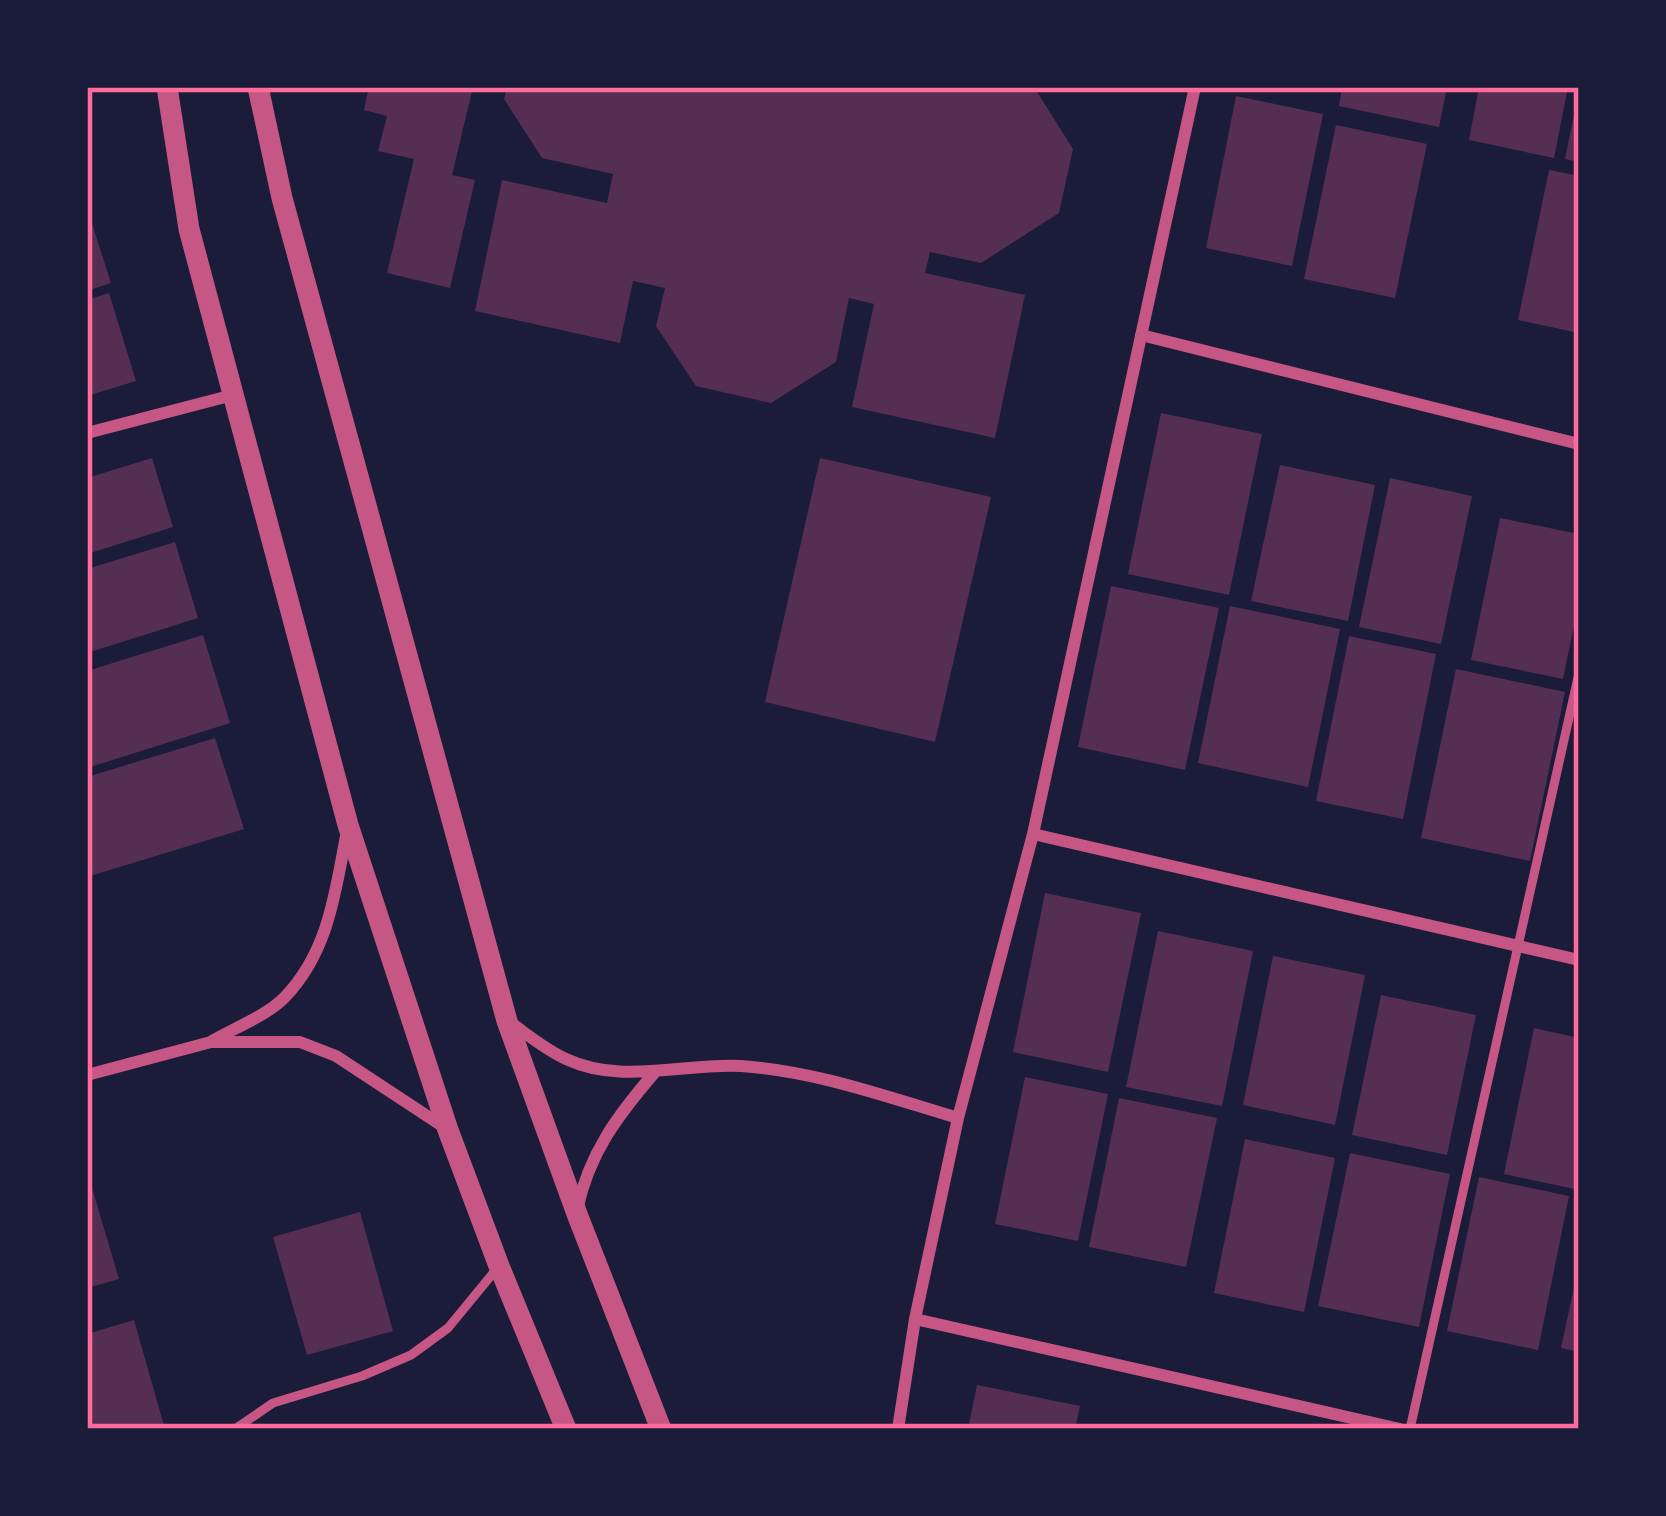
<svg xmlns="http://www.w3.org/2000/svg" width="1666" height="1516" font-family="'DejaVu Sans',sans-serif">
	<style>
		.building { fill: #542f53 }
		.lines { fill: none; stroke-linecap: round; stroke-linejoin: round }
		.service { stroke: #c65784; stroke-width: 9 }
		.minor { stroke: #c65784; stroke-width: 12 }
		.tertiary { stroke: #c65784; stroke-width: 21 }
		.neatline { fill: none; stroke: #ff6b9d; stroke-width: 4.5 }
	</style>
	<rect width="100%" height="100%" fill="#1b1b3a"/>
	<path class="building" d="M 369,87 L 473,87 L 452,175 L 475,180 L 450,288 L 387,273 L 414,159 L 378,151 L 387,116 L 364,110 Z
		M 507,87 L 1034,87 L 1073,149 L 1059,213 L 981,263 L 930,252 L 925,273 L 1025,295 L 995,438 L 852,407 L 874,304 L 849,298 L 836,362 L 771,403 L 696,386 L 656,326 L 665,288 L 633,281 L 620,343 L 475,311 L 502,180 L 607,203 L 613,174 L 542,158 L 504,99 Z
		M 1342,87 L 1447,87 L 1439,127 L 1339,106 Z
		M 1479,87 L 1568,87 L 1554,158 L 1469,140 Z
		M 1236,96 L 1323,114 L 1292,266 L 1206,248 Z
		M 1577,100 L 1579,100 L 1579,162 L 1565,159 Z
		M 1336,125 L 1427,144 L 1395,298 L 1304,279 Z
		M 1549,170 L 1579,176 L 1579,333 L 1518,320 Z
		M 87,208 L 111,283 L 87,291 Z
		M 109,293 L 136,381 L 87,396 L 87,300 Z
		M 1161,413 L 1262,434 L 1229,595 L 1128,574 Z
		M 152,458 L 173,527 L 87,554 L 87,478 Z
		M 820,458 L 991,497 L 935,742 L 765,702 Z
		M 1280,465 L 1375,485 L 1348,621 L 1251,601 Z
		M 1390,478 L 1472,496 L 1441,644 L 1359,627 Z
		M 1500,518 L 1579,534 L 1579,601 L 1563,679 L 1471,660 Z
		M 175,542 L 198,618 L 87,653 L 87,569 Z
		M 1111,586 L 1219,608 L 1185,770 L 1078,747 Z
		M 1230,606 L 1340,629 L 1308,787 L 1198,763 Z
		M 203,635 L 230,723 L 87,768 L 87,671 Z
		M 1349,636 L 1436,654 L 1403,819 L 1316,801 Z
		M 1456,669 L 1565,692 L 1530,861 L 1421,838 Z
		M 215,738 L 244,829 L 87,877 L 87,777 Z
		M 1045,893 L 1141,913 L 1108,1072 L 1013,1052 Z
		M 1158,931 L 1253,951 L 1222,1106 L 1126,1087 Z
		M 1273,956 L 1365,975 L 1335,1125 L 1243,1105 Z
		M 1381,995 L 1476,1015 L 1447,1155 L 1352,1135 Z
		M 1534,1028 L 1579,1038 L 1579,1190 L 1504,1174 Z
		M 1025,1077 L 1108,1094 L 1078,1241 L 995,1224 Z
		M 1119,1098 L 1217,1118 L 1186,1267 L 1089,1247 Z
		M 1245,1139 L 1335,1158 L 1304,1312 L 1214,1293 Z
		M 1350,1153 L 1450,1174 L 1419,1327 L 1318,1306 Z
		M 87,1171 L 119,1279 L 87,1288 Z
		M 1479,1177 L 1569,1196 L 1538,1350 L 1447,1331 Z
		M 360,1212 L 393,1331 L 307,1355 L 273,1237 Z
		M 1577,1273 L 1579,1273 L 1579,1352 L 1561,1348 Z
		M 134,1320 L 165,1429 L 87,1429 L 87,1334 Z
		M 977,1385 L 1080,1406 L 1075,1429 L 968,1429 Z"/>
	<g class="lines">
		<path class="service" d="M 235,1429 L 273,1403 L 362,1376 L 411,1355 L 448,1328 L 499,1266
			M 1410,1429 L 1579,673"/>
		<path class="minor" d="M 1141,335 L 1579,444
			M 87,433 L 233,395
			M 1033,834 L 1579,960
			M 511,1023 C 528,1035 546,1050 566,1059 C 621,1085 683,1063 741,1066 C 816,1071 887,1097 958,1118
			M 212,1041 C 234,1028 266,1016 284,998 C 328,953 335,894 346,836
			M 87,1075 L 211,1042 L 300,1042 L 336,1056 L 447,1129
			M 577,1210 C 589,1153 618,1115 655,1072
			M 915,1319 L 1400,1429
			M 898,1429 L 915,1319 L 958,1118 L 1033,834 L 1195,87"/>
		<path class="tertiary" d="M 167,87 L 189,229 L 348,825 L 448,1130 L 499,1266 L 566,1429
			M 258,87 L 282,198 L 507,1021 L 577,1214 L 661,1429"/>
	</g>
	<rect width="1666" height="1516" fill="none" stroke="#1b1b3a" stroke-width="180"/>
	<rect x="90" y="90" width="1486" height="1336" class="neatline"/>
</svg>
